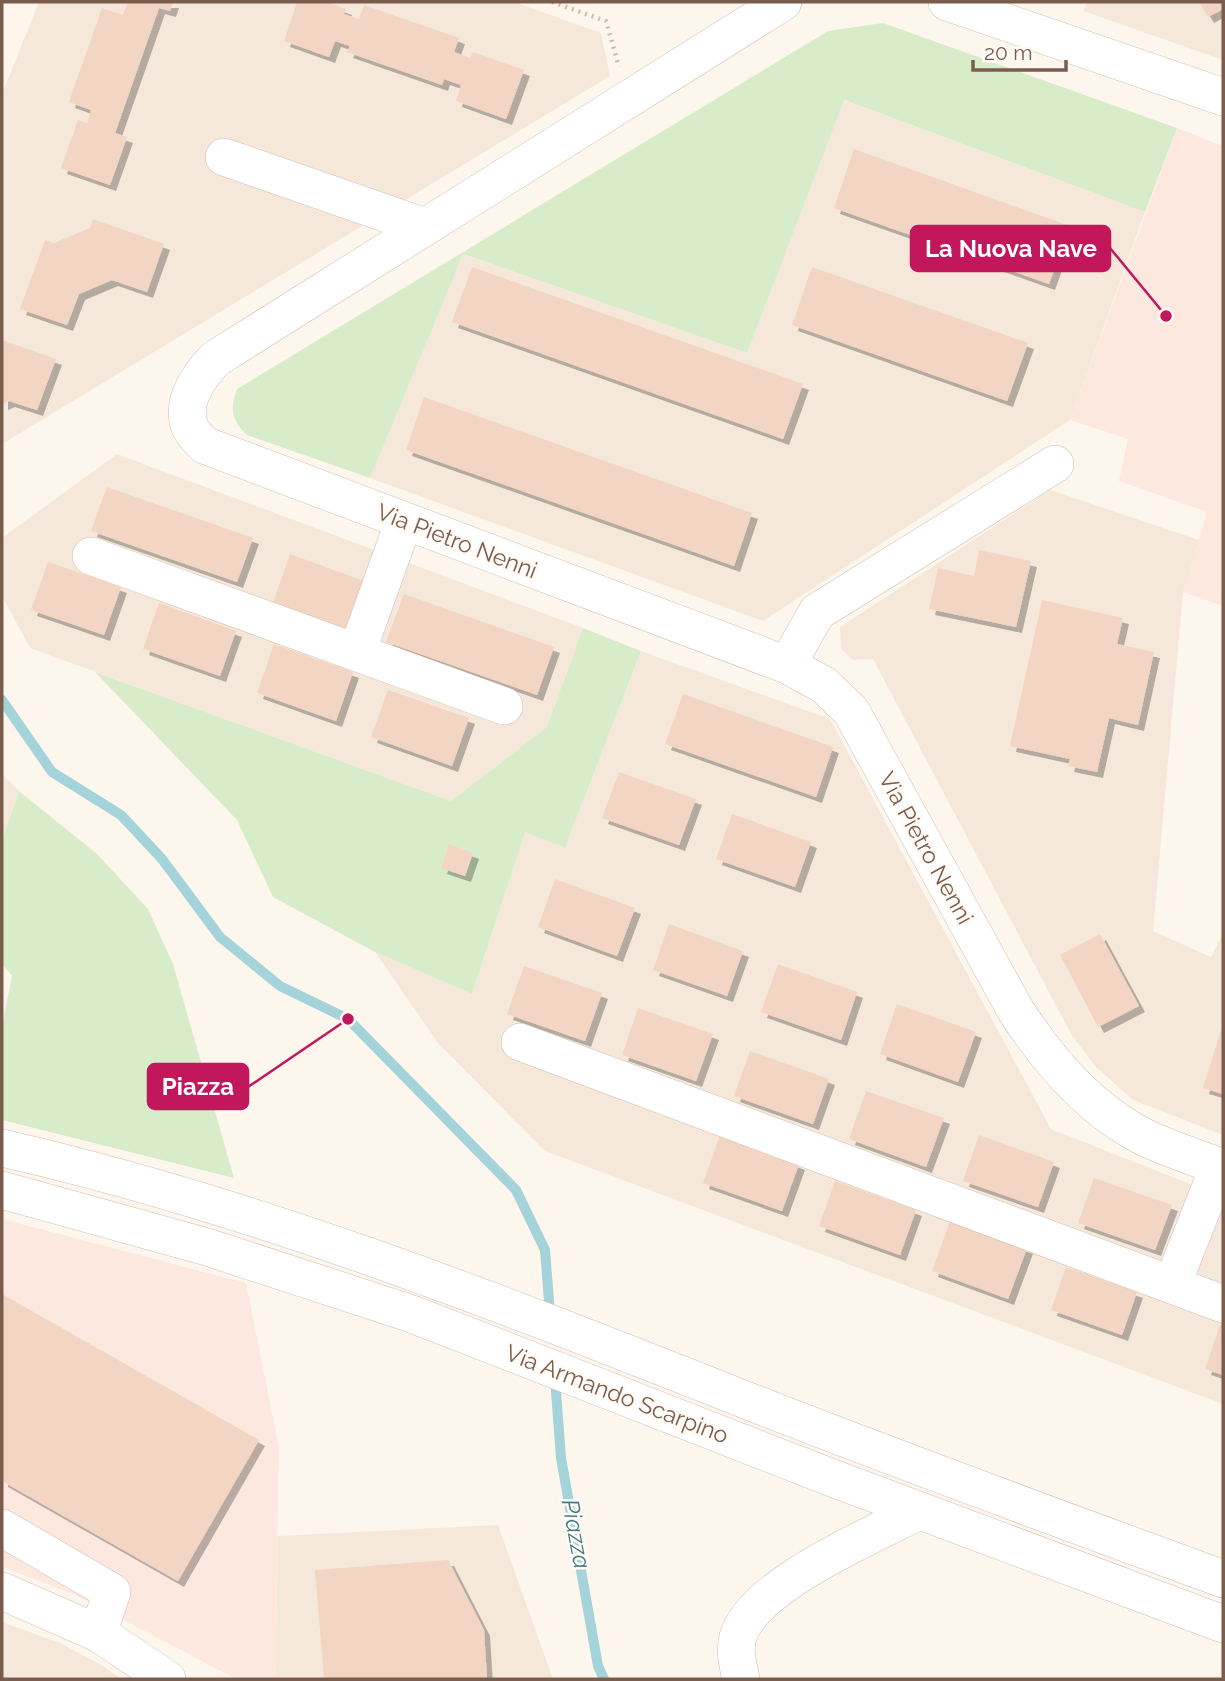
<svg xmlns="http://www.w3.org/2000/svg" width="1225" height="1681" font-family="Raleway,sans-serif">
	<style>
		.residential { fill: #f5e8da }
		.commercial { fill: #fde8e0 }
		.green { fill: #d8ecc9 }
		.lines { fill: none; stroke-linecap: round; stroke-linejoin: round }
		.stream { stroke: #a5d3da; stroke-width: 10 }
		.building { fill: #f3d5c3; filter: url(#shadow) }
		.minor-casing { stroke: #d1beb0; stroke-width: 38 }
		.path { stroke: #d9b8a5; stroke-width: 4.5; stroke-dasharray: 2 5; stroke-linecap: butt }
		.minor { stroke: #fff; stroke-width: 37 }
		.labels { text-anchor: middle; stroke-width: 5; stroke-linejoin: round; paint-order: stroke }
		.street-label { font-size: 23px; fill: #7a5c4d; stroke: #fffaf3 }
		.water-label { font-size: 24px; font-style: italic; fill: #437c86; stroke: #fffaf3 }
		.leader { fill: none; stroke: #c2185b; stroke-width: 2.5 }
		.callout-dot { fill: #c2185b; stroke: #fffaf3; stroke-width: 2.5 }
		.callout { fill: #c2185b; stroke: #c2185b; stroke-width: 2.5 }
		.callout-label { font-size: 24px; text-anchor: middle; font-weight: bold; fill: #fff }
	</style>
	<defs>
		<filter id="shadow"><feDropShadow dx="6" dy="6" stdDeviation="0" flood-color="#0004"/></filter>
	</defs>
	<rect width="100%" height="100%" fill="#fdf6ec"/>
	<path class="residential" d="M 39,2 L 514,2 L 601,33 L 610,76 L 2,444 L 2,94 Z
		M 1087,2 L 1223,2 L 1223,60 L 1083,11 Z
		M 843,100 L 1145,212 L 1070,420 L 763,621 L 370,478 L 462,254 L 747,353 Z
		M 117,454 L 583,628 L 547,727 L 451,801 L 30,648 L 2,596 L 2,538 Z
		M 1050,490 L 1199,540 L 1183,592 L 1153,931 L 1211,957 L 1223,933 L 1223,1135 L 1133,1100 L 1096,1067 L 1071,1034 L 873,659 L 853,660 L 841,649 L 840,627 Z
		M 641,651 L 830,719 L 1051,1129 L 1223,1197 L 1223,1404 L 545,1151 L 438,1043 L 375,952 L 472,994 L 525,831 L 565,848 Z
		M 2,774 L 19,791 L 2,841 Z
		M 498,1525 L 553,1679 L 275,1679 L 278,1536 Z
		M 2,1622 L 60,1643 L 103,1666 L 121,1679 L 2,1679 Z"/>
	<path class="commercial" d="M 1177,128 L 1223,146 L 1223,606 L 1183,592 L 1207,512 L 1119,481 L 1128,439 L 1070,420 Z
		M 2,1219 L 246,1283 L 279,1448 L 275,1679 L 236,1679 L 76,1595 L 2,1567 Z"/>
	<path class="green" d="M 883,23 L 1177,128 L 1145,212 L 844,100 L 747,353 L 463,254 L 370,478 L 247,435 C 231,419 230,409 237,389 L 828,31 Z
		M 583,628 L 641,651 L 565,848 L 525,832 L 472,994 L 375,952 L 273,897 L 237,820 L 95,672 L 451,801 L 547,727 Z
		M 19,791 L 97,854 L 148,909 L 173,964 L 234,1178 L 2,1120 L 2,1026 L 12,976 L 2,964 L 2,841 Z"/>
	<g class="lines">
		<path class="stream" d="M 2,700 L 52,772 L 121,815 L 162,859 L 220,937 L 280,986 L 348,1019 L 516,1190 L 545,1250 L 550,1314
			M 555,1378 L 561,1458 L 598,1666 L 604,1679"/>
	</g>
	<path class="building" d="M 128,2 L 173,2 L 170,11 L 159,8 L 115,133 L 127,137 L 110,185 L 61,168 L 78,120 L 87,123 L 91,110 L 69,102 L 102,8 L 123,15 Z
		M 297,2 L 327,2 L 346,9 L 344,14 L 359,19 L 364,5 L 459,38 L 454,52 L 470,58 L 473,52 L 524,70 L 506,119 L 456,101 L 461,85 L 444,79 L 442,85 L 347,52 L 350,46 L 335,41 L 329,57 L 284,41 Z
		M 1199,2 L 1223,2 L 1223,9 L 1208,17 Z
		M 854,149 L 1070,226 L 1049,284 L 834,208 Z
		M 93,219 L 164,244 L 147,292 L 112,280 L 79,294 L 67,325 L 20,309 L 45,240 L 54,243 L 90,228 Z
		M 472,267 L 803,384 L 783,439 L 452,322 Z
		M 812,267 L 1028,343 L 1007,401 L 792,325 Z
		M 2,340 L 56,359 L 37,410 L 9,401 L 2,404 Z
		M 424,397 L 752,513 L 734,566 L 406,450 Z
		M 107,487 L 253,538 L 237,582 L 91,531 Z
		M 979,550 L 1031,561 L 1016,627 L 929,609 L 938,568 L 974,576 Z
		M 290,554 L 364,581 L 346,629 L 273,603 Z
		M 48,562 L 121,587 L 104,635 L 31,610 Z
		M 404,594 L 554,647 L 537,695 L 386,642 Z
		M 1042,600 L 1123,618 L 1117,644 L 1154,652 L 1138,725 L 1109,718 L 1097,772 L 1068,766 L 1070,759 L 1010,746 Z
		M 159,603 L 236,631 L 220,676 L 143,649 Z
		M 274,644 L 353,672 L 336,721 L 257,693 Z
		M 388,690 L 469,718 L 452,766 L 371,737 Z
		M 683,694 L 833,747 L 816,797 L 665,744 Z
		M 619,772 L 696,799 L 679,845 L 602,818 Z
		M 732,814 L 811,842 L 795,887 L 716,859 Z
		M 449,844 L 473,853 L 465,876 L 441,868 Z
		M 555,879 L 635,908 L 617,956 L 538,927 Z
		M 669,924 L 743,951 L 727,996 L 653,970 Z
		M 1100,934 L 1139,1006 L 1098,1027 L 1060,955 Z
		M 778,964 L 857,992 L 841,1040 L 761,1012 Z
		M 524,966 L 602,993 L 585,1041 L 507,1014 Z
		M 897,1004 L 976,1032 L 958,1082 L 880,1054 Z
		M 638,1008 L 713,1034 L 696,1081 L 622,1055 Z
		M 1223,1024 L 1223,1094 L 1203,1088 Z
		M 750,1051 L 829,1079 L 813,1124 L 734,1096 Z
		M 866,1091 L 944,1118 L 926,1167 L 849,1139 Z
		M 720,1135 L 799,1164 L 782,1211 L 703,1183 Z
		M 979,1135 L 1054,1162 L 1038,1207 L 963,1181 Z
		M 1094,1178 L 1172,1205 L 1155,1250 L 1078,1223 Z
		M 835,1181 L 916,1210 L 900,1255 L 819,1226 Z
		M 950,1221 L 1027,1248 L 1008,1299 L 932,1271 Z
		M 1066,1267 L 1137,1292 L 1122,1335 L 1051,1310 Z
		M 2,1294 L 259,1440 L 178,1581 L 2,1481 Z
		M 1220,1325 L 1223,1326 L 1223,1375 L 1205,1369 Z
		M 448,1560 L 484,1630 L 487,1679 L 324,1679 L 315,1570 Z"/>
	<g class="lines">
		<defs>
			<path id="minor" d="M 783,2 L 215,359 C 199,376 180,401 190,427 C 192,433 200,440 204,445 L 787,665 L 824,685 L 851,711 L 1016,1011 C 1046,1057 1084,1103 1133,1131 C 1160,1147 1194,1156 1223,1168
				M 947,2 L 1223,97
				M 224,157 L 425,227
				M 91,556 L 504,706
				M 357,652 L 404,521
				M 787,665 L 817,612 L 1055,464
				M 520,1042 L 1223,1304
				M 2,1148 C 265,1208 515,1309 766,1408 C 917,1467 1071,1523 1223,1579
				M 2,1190 L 207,1247 L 412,1314 L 835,1479 L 1223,1624
				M 1172,1285 L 1219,1166
				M 2,1528 L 112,1592 L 98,1633
				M 2,1591 L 98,1633 L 167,1679
				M 741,1679 C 738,1665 734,1651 738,1637 C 753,1585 873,1535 919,1511"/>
		</defs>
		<use href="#minor" class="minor-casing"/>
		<path class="path" d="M 552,2 L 606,21 L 619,67"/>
		<use href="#minor" class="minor"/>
	</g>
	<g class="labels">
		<g class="street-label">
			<text transform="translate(457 541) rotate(21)" y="8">Via Pietro Nenni</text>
			<text transform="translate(926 848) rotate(61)" y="8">Via Pietro Nenni</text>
			<text transform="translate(617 1394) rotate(21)" y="8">Via Armando Scarpino</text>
		</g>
		<g class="water-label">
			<text transform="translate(576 1534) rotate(79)" y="8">Piazza</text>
		</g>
	</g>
	<path class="leader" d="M1166 316L1110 248M348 1019L248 1087"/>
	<g class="callout-dot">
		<circle cx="1166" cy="316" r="7"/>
		<circle cx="348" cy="1019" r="7"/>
	</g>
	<g class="callout">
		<rect x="911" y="226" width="199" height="45" rx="7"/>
		<rect x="148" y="1064" width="100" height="45" rx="7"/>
	</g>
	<g class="callout-label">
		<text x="1011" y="257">La Nuova Nave</text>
		<text x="198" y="1095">Piazza</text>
	</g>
	<rect width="1225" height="1681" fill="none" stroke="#7a5c4d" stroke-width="7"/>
	<path d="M973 60v10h93v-10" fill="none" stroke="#7a5c4d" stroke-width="3.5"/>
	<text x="984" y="60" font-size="21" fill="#7a5c4d" stroke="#fffaf3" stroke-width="5" paint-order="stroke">20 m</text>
</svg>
